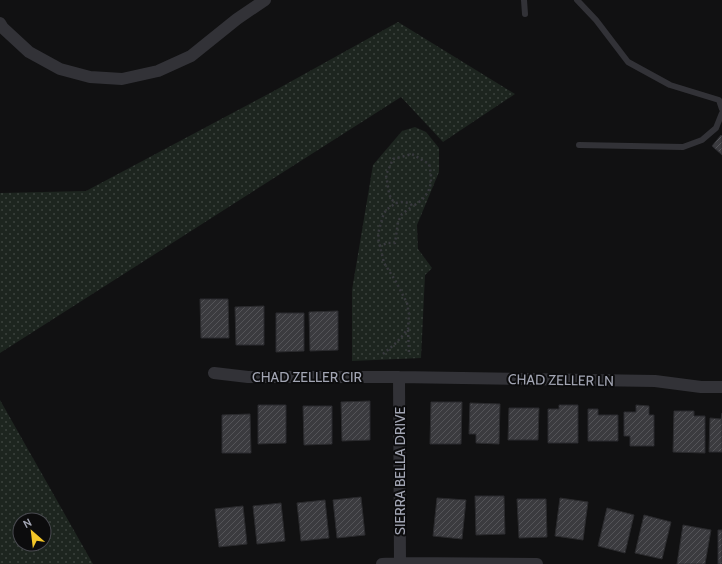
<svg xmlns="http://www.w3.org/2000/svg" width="722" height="564" font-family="Cabin,sans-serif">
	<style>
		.green { fill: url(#green-dots); fill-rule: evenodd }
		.building { fill: url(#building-hatch); stroke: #2b2b2e }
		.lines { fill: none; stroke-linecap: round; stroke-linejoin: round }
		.path { stroke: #38393e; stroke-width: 2.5; stroke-dasharray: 2 3; stroke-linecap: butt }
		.lane { stroke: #323237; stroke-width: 6 }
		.street { stroke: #323237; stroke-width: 12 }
		.labels { text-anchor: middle; stroke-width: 4; stroke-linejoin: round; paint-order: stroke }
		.street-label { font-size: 14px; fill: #a2a5b3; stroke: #0c0c0d }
	</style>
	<defs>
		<pattern id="green-dots" width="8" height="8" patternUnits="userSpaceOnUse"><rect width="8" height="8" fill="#1d251f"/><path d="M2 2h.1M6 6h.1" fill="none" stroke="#3b423d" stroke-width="1.8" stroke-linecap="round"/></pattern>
		<pattern id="building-hatch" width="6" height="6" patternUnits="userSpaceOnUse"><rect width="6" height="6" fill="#3b3b3f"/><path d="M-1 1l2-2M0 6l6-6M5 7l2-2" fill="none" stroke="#545458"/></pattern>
	</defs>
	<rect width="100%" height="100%" fill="#111112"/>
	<path class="green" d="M 398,22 L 515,94 L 443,142 L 401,97 L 0,353 L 0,193 L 86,191 L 272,92 Z
		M 415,127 L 426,132 L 439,148 L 439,172 L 417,225 L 418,249 L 432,268 L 425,275 L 421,358 L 352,361 L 352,290 L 373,165 L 402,131 Z
		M 0,400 L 93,564 L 0,564 ZM 20,520 L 44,520 L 44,544 L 20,544 Z"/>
	<path class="building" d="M 721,135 L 722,136 L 722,155 L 712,146 Z
		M 200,299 L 228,299 L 229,338 L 201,338 Z
		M 264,306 L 264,345 L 236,345 L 235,307 Z
		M 338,311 L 338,350 L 310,351 L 309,312 Z
		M 276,313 L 304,313 L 304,351 L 276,352 Z
		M 370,401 L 370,440 L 342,441 L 341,402 Z
		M 431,402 L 462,402 L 461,444 L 430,444 Z
		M 470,403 L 500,404 L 499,444 L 476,443 L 476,434 L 469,434 Z
		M 258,405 L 286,405 L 286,443 L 258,444 Z
		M 559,405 L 578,405 L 578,443 L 548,443 L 548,409 L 559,409 Z
		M 636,405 L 649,406 L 649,415 L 654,415 L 654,446 L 630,446 L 630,436 L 624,436 L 624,412 L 636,412 Z
		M 303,406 L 332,406 L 332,444 L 304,445 Z
		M 509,408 L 539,408 L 538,440 L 508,440 Z
		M 588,409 L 598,409 L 598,415 L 618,415 L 618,441 L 588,441 Z
		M 674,411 L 694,411 L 694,416 L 705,416 L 705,453 L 673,452 Z
		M 722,413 L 722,452 L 709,452 L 710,418 L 721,419 Z
		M 250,414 L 251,453 L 222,453 L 222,415 Z
		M 475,496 L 504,496 L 505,534 L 476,535 Z
		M 361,497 L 365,535 L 337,538 L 333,500 Z
		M 437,498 L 466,500 L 462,539 L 433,536 Z
		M 560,498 L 588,502 L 583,540 L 555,536 Z
		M 517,499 L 546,499 L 547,537 L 519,538 Z
		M 325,500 L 329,538 L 301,541 L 297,503 Z
		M 281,503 L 285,541 L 257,544 L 253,506 Z
		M 243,506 L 247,544 L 219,547 L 215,509 Z
		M 607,508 L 634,515 L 625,553 L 598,546 Z
		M 644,515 L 671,522 L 662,559 L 635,553 Z
		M 683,525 L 711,530 L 705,564 L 677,564 Z
		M 718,530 L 722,530 L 722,564 L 718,564 Z"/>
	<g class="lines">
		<path class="path" d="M 379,246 L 388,243 L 395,243 L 398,222 L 402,214 L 413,206
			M 408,330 L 409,354
			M 383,354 L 397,342 L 408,329 L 409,314 L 407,303 L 395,280 L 384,263 L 378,238 L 379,230 L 383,216 L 386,210 L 396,203 L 401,202 L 409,203 L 413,206 C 430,196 434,184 429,164 L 412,154 L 393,159 L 386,175 L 389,193 L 391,199 L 396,203"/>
		<path class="lane" d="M 524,0 L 525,14
			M 577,0 L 596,20 L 628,62 L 670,85 L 719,100 L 722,109
			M 579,145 L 683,147 L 702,140 L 716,128 L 722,113"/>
		<path class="street" d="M 0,23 L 3,28 L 29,52 L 60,69 L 90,77 L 122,79 L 158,71 L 191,56 L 237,19 L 265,0
			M 214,373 L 248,377 L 399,377 L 655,381 L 701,387 L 722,387
			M 399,377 L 400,564
			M 382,564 L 400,563 L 537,564"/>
	</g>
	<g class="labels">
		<g class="street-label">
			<text x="307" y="382">CHAD ZELLER CIR</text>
			<text transform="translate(561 380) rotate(1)" y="5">CHAD ZELLER LN</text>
			<text transform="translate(400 471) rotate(-90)" y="5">SIERRA BELLA DRIVE</text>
		</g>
	</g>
	<g transform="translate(32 532) rotate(332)"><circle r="19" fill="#0c0c0d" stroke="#48494f"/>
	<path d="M0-3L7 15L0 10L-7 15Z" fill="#f3c628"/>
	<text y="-6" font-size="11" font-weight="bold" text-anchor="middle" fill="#a2a5b3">N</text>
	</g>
</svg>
